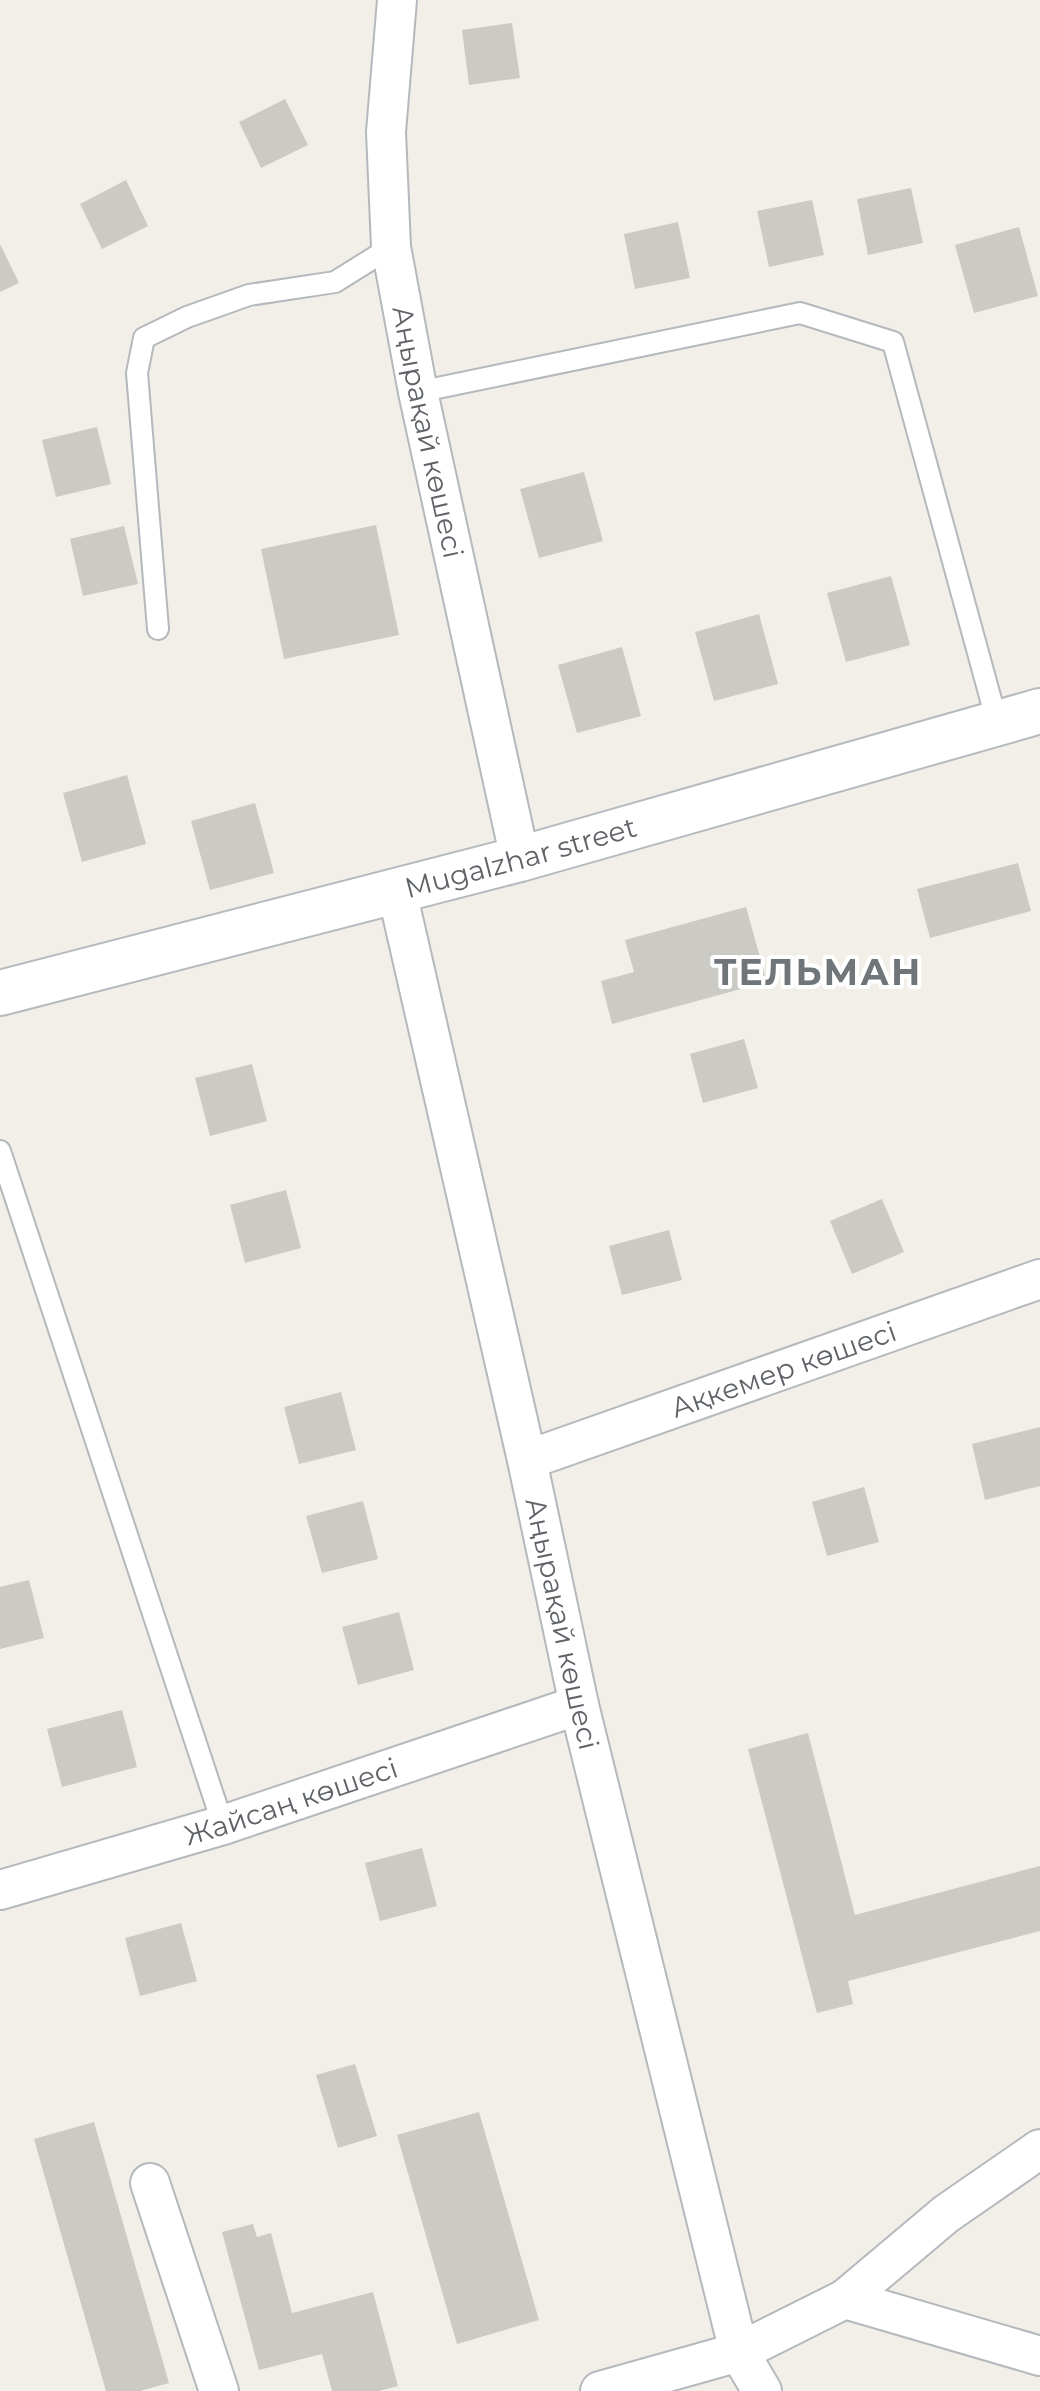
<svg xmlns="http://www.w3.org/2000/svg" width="1040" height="2391" font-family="Montserrat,sans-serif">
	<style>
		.building { fill: #cccac5 }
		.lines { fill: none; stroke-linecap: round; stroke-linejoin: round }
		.lane-casing { stroke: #b5b8bc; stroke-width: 24 }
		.street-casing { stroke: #b5b8bc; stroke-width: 42 }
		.secondary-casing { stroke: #b6babf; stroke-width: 48 }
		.lane { stroke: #fff; stroke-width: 20 }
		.street { stroke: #fff; stroke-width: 38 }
		.secondary { stroke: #fff; stroke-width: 44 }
		.labels { text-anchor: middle; stroke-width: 8; stroke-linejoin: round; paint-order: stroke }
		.street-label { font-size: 28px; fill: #5f6368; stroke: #fff }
		.district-label { font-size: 36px; font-weight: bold; letter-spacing: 2px; fill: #70757a; stroke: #fff }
	</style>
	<rect width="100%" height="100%" fill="#f1efe8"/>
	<path class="building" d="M 512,23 L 520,78 L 469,85 L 462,30 Z
		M 285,99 L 308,145 L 261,168 L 239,122 Z
		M 126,180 L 148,226 L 102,249 L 80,204 Z
		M 911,188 L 923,243 L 868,255 L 857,199 Z
		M 812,200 L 824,255 L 769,267 L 757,211 Z
		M 678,222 L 690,278 L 635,289 L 624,234 Z
		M 1019,227 L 1038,296 L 974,313 L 955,245 Z
		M 0,244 L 19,283 L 0,292 Z
		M 97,427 L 111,484 L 56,497 L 42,440 Z
		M 584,472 L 603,541 L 539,558 L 520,489 Z
		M 376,525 L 399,635 L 284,659 L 261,549 Z
		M 124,526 L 138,584 L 83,596 L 70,539 Z
		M 891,576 L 910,645 L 846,662 L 827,593 Z
		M 759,614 L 778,684 L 714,701 L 695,632 Z
		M 622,647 L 641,716 L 577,733 L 558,665 Z
		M 127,775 L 146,844 L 82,862 L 63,793 Z
		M 255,803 L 274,873 L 210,890 L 191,821 Z
		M 1018,863 L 1031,911 L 930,938 L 917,889 Z
		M 746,907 L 767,982 L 612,1024 L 601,981 L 634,972 L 625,940 Z
		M 744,1039 L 758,1088 L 703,1103 L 690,1054 Z
		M 252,1064 L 267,1121 L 210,1136 L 195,1078 Z
		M 286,1190 L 301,1248 L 245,1263 L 230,1205 Z
		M 882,1199 L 904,1252 L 852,1274 L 830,1221 Z
		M 669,1230 L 682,1280 L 622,1295 L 609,1246 Z
		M 341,1392 L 356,1450 L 299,1464 L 284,1407 Z
		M 1040,1427 L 1040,1486 L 985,1500 L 972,1444 Z
		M 864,1487 L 879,1542 L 827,1556 L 812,1502 Z
		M 363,1501 L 378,1559 L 322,1573 L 306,1516 Z
		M 29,1580 L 44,1638 L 0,1649 L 0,1587 Z
		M 399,1612 L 414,1670 L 358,1685 L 342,1627 Z
		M 122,1710 L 137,1767 L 62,1787 L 47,1729 Z
		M 808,1733 L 855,1915 L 1040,1866 L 1040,1931 L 848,1981 L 853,2004 L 817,2013 L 748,1749 Z
		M 422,1848 L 437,1906 L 380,1921 L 365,1863 Z
		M 181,1923 L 197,1981 L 140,1996 L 125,1938 Z
		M 355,2064 L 377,2136 L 338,2148 L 316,2075 Z
		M 479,2112 L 539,2320 L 457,2344 L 397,2135 Z
		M 94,2122 L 169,2383 L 140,2391 L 106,2391 L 34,2139 Z
		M 253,2224 L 257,2237 L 271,2233 L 292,2313 L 373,2292 L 398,2386 L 379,2391 L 332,2391 L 322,2354 L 259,2370 L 222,2232 Z"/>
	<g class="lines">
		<defs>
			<path id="lane" d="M 418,392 L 800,313 L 893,342 L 997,722
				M 158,629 L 137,373 L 144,338 L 187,317 L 249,295 L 335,282 L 391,247
				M 0,1151 L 223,1825"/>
			<g id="street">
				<path id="s1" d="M 397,0 L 386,132 L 391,247 L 418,392 L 520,859"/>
				<path id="s2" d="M 397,892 L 527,1460 L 579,1705 L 739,2352 L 762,2391"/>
				<path id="s3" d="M 527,1460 L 1040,1279"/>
				<path id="s4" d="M 0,1890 L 223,1825 L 579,1705"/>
				<path d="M 150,2183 L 219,2391"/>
				<path d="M 845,2299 L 946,2214 L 1040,2149"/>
				<path d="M 600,2391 L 739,2352 L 845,2299 L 1040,2356"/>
			</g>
			<g id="secondary">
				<path id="s5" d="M 0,993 L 520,859 L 1040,711"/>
			</g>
		</defs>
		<use href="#lane" class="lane-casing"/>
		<use href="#street" class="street-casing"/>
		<use href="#secondary" class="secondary-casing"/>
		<use href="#lane" class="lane"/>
		<use href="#street" class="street"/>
		<use href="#secondary" class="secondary"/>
	</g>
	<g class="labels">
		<g class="street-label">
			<text dy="10" stroke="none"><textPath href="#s1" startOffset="436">Аңырақай көшесі</textPath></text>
			<text dy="10" stroke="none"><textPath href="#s5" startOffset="538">Mugalzhar street</textPath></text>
			<text dy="10" stroke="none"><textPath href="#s3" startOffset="272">Ақкемер көшесі</textPath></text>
			<text dy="10" stroke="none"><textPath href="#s2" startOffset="750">Аңырақай көшесі</textPath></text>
			<text dy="10" stroke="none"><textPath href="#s4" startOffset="304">Жайсаң көшесі</textPath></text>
		</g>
		<g class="district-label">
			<text x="818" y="985">ТЕЛЬМАН</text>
		</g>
	</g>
</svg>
